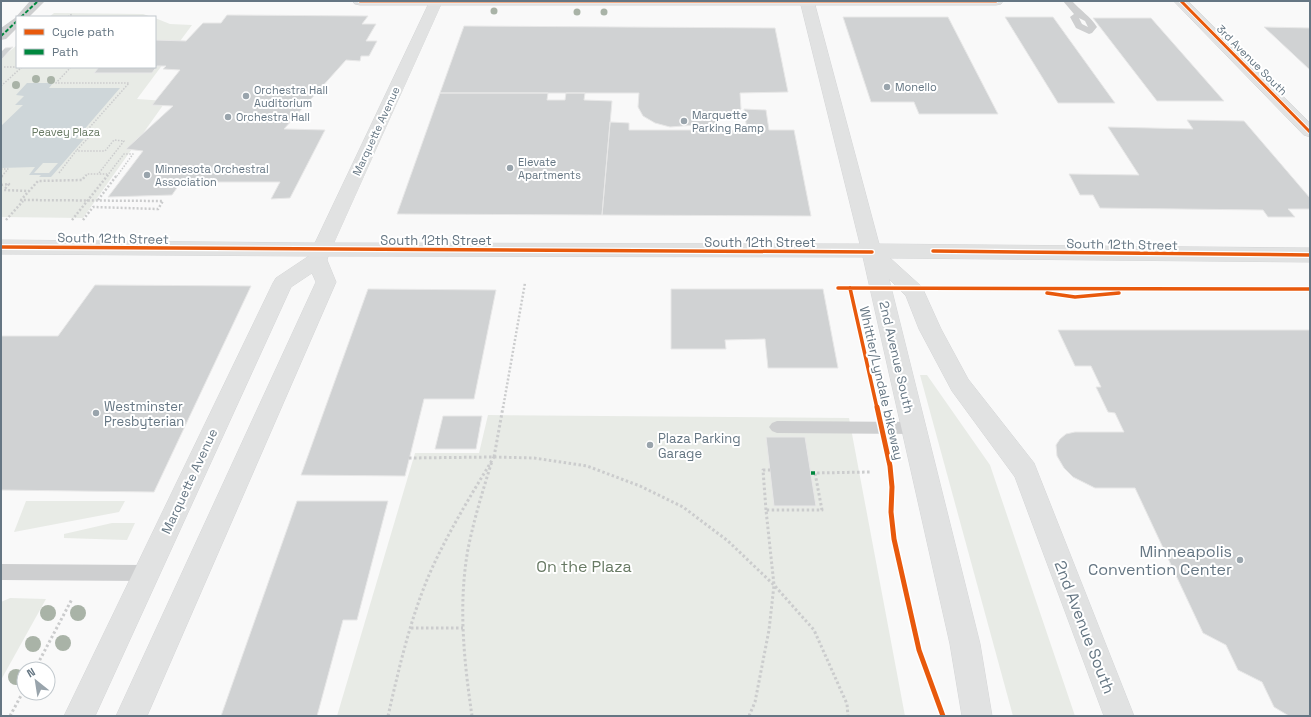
<svg xmlns="http://www.w3.org/2000/svg" width="1311" height="717" font-family="'Space Grotesk',sans-serif">
	<style>
		.green { fill: #e8ebe6 }
		.water { fill: #ced6d9; fill-rule: evenodd }
		.building { fill: #d0d2d3; stroke: #e8e8e8 }
		.lines { fill: none; stroke-linecap: round; stroke-linejoin: round }
		.secondary-casing { stroke: #d5d6d7; stroke-width: 1 }
		.path-far2 { stroke: #cbcccd; stroke-width: 1.5; stroke-dasharray: 1.5 1.5; stroke-linecap: butt }
		.path-far1 { stroke: #cbcccd; stroke-width: 2.5; stroke-dasharray: 2 2; stroke-linecap: butt }
		.path { stroke: #cbcccd; stroke-width: 3; stroke-dasharray: 2.5 2.5; stroke-linecap: butt }
		.lane { fill: #cecfd0; fill-rule: evenodd }
		.street { fill: #cecfd0; fill-rule: evenodd }
		.secondary { fill: #e1e2e2; fill-rule: evenodd }
		.quiet-far1 { stroke: #00873e; stroke-width: 2; stroke-dasharray: 4 2; stroke-linecap: butt }
		.quiet { stroke: #00873e; stroke-width: 3.5; stroke-dasharray: 8 3.5; stroke-linecap: butt }
		.cycleway-far2-casing { stroke: #fff; stroke-width: 4.5 }
		.cycleway-far1-casing { stroke: #fff; stroke-width: 6 }
		.cycleway-casing { stroke: #fff; stroke-width: 8 }
		.cycleway-far2 { stroke: #e8590c; stroke-width: 3 }
		.cycleway-far1 { stroke: #e8590c; stroke-width: 3.5 }
		.cycleway { stroke: #e8590c; stroke-width: 5 }
		.tree { fill: #a9b3a7 }
		.poi-dot { fill: #99a4ac; stroke: #fff; stroke-width: 1.5 }
		.labels { text-anchor: middle; stroke-width: 4; stroke-linejoin: round; paint-order: stroke }
		.far-street-label { font-size: 11px; fill: #657683; stroke: #fff }
		.far-poi-label { font-size: 11px; fill: #657683; stroke: #fff; text-anchor: start }
		.far-park-label { font-size: 11px; fill: #687a64; stroke: #fff }
		.street-label { font-size: 13px; fill: #657683; stroke: #fff }
		.poi-label { font-size: 13px; fill: #657683; stroke: #fff; text-anchor: start }
		.near-poi-label { font-size: 16px; fill: #657683; stroke: #fff; text-anchor: end }
		.near-park-label { font-size: 16px; fill: #687a64; stroke: #fff }
		.near-street-label { font-size: 16px; fill: #657683; stroke: #fff }
	</style>
	<rect width="100%" height="100%" fill="#f9f9f9"/>
	<path class="green" d="M 54,13 L 143,14 L 152,17 L 49,17 Z
		M 155,18 L 170,24 L 192,25 L 137,99 L 166,101 L 83,218 L 1,217 L 1,59 L 17,45 L 17,67 L 155,67 Z
		M 920,375 L 927,375 L 990,465 L 1075,716 L 1013,716 Z
		M 488,415 L 849,418 L 905,716 L 337,716 L 415,453 L 479,453 Z
		M 26,501 L 125,501 L 119,512 L 14,532 Z
		M 112,523 L 135,523 L 127,540 L 64,538 L 64,534 Z
		M 10,598 L 46,599 L 1,680 L 1,602 Z"/>
	<path class="water" d="M 27,83 L 53,83 L 49,88 L 120,88 L 76,139 L 84,139 L 51,177 L 39,177 L 41,175 L 29,175 L 35,167 L 1,168 L 1,126 L 23,105 L 15,105 L 24,96 L 16,95 ZM 43,163 L 58,163 L 49,173 L 34,173 Z"/>
	<path class="building" d="M 227,15 L 368,16 L 362,24 L 376,24 L 366,41 L 377,41 L 369,56 L 361,56 L 360,61 L 346,60 L 284,129 L 325,130 L 290,198 L 271,199 L 280,182 L 181,182 L 172,195 L 108,197 L 143,151 L 126,149 L 173,106 L 152,105 L 180,70 L 163,69 L 166,66 L 157,66 L 152,73 L 94,73 L 99,67 L 155,67 L 155,40 L 186,41 L 203,23 L 221,23 Z
		M 843,17 L 948,17 L 998,114 L 919,114 L 914,102 L 871,102 Z
		M 1005,17 L 1053,17 L 1115,103 L 1058,103 Z
		M 1093,18 L 1151,18 L 1224,101 L 1157,101 Z
		M 464,26 L 775,28 L 788,92 L 740,93 L 741,109 L 736,114 L 718,120 L 715,130 L 747,130 L 744,109 L 766,110 L 769,130 L 794,130 L 811,216 L 602,215 L 610,122 L 629,123 L 629,130 L 696,130 L 695,125 L 670,127 L 655,123 L 643,116 L 638,107 L 639,93 L 440,93 Z
		M 1264,27 L 1310,28 L 1310,70 Z
		M 13,47 L 2,59 L 1,59 L 1,52 L 5,48 Z
		M 440,93 L 548,93 L 547,100 L 565,100 L 566,93 L 585,93 L 584,100 L 612,101 L 602,215 L 397,214 Z
		M 1187,120 L 1244,121 L 1310,198 L 1310,209 L 1288,209 L 1295,217 L 1268,217 L 1263,210 L 1100,208 L 1093,195 L 1080,195 L 1069,174 L 1139,175 L 1108,127 L 1193,129 Z
		M 95,285 L 251,286 L 154,492 L 1,490 L 1,336 L 58,336 Z
		M 368,289 L 496,290 L 474,399 L 424,399 L 405,476 L 301,475 Z
		M 671,289 L 823,289 L 838,368 L 768,368 L 765,339 L 725,340 L 726,349 L 671,349 Z
		M 1058,330 L 1310,330 L 1310,716 L 1289,716 L 1274,707 L 1262,682 L 1238,670 L 1226,645 L 1203,633 L 1135,488 L 1095,488 L 1073,477 L 1064,468 L 1057,456 L 1056,445 L 1060,439 L 1066,434 L 1075,432 L 1124,432 L 1115,413 L 1108,412 L 1096,387 L 1101,387 L 1091,366 L 1075,366 Z
		M 443,416 L 482,416 L 476,449 L 435,449 Z
		M 766,437 L 805,437 L 816,506 L 774,506 Z
		M 297,501 L 388,501 L 357,620 L 343,620 L 317,716 L 221,716 Z"/>
	<g class="lines">
		<defs>
			<path id="secondary" d="M 353,1 L 1003,1 L 1001,4 L 996,5 L 815,5 L 879,244 L 1310,248 L 1310,262 L 890,258 L 922,287 L 941,329 L 968,379 L 1034,463 L 1134,716 L 1104,716 L 1015,477 L 952,391 L 919,329 L 906,296 L 889,279 L 980,644 L 992,716 L 962,716 L 950,644 L 863,257 L 328,256 L 327,260 L 336,282 L 147,716 L 116,716 L 316,282 L 312,273 L 291,287 L 95,716 L 64,716 L 273,283 L 276,278 L 309,256 L 1,254 L 1,240 L 315,243 L 428,5 L 360,5 L 355,4 ZM 441,5 L 801,5 L 860,244 L 334,243 Z
				M 1174,1 L 1188,1 L 1310,123 L 1310,137 L 1304,135 Z"/>
		</defs>
		<use href="#secondary" class="secondary-casing"/>
		<path class="path-far2" d="M 68,17 L 72,14
			M 4,67 L 20,67
			M 71,67 L 56,83 L 129,83 L 82,136 L 89,137 L 76,151
			M 1,86 L 22,67
			M 1,169 L 8,169 L 2,176
			M 59,173 L 76,151 L 105,151 L 114,140 L 124,141 L 99,173
			M 86,176 L 87,174 L 107,174
			M 107,176 L 124,154 L 133,154 L 117,176"/>
		<path class="path-far1" d="M 1,177 L 3,175
			M 1,185 L 9,184 L 4,190 L 29,191
			M 98,200 L 117,175
			M 6,220 L 23,201
			M 72,220 L 108,175
			M 83,220 L 93,207 L 158,209 L 163,201 L 21,200 L 38,181 L 82,180 L 86,175
			M 503,408 L 525,283"/>
		<path class="path" d="M 494,457 L 534,458 L 587,466 L 640,486 L 683,507 L 728,541 L 774,585 L 814,630 L 847,704 L 848,716
			M 409,458 L 494,457 L 503,407
			M 766,510 L 763,470 L 770,470
			M 411,628 L 463,628
			M 35,669 L 72,599
			M 10,716 L 24,690
			M 388,716 C 399,668 410,620 429,575 C 447,534 471,495 494,457
			M 472,716 C 464,661 458,605 468,549 C 474,519 483,490 492,461
			M 749,716 L 755,702 L 769,630 L 774,585 L 766,510 L 822,510 L 815,473 L 870,472"/>
		<path class="lane" d="M 1063,1 L 1072,1 C 1080,10 1091,17 1097,27 L 1092,33 L 1089,34 L 1076,28 L 1070,17 L 1074,14 ZM 1079,18 L 1085,21 L 1088,27 L 1082,24 Z
			M 777,421 L 914,422 L 919,424 L 922,428 L 919,432 L 914,434 L 777,433 L 772,431 L 769,427 L 772,423 Z
			M 1,564 L 145,565 L 151,567 L 154,573 L 151,579 L 145,581 L 1,580 Z"/>
		<path class="street" d="M 30,1 L 45,1 L 29,17 L 17,17 L 17,28 L 6,39 L 1,40 L 1,28 L 15,18 Z"/>
		<use href="#secondary" class="secondary"/>
		<path class="quiet-far1" d="M 21,17 L 38,1
			M 1,36 L 17,21"/>
		<path class="quiet" d="M 811,473 L 815,473"/>
		<defs>
			<path id="cycleway-far2" d="M 360,1 L 996,1
				M 1181,1 L 1310,132"/>
			<path id="cycleway-far1" d="M 1,247 L 872,252
				M 933,251 L 1310,255
				M 838,288 L 1310,289
				M 850,288 L 877,408
				M 1047,293 L 1075,297 L 1119,293"/>
			<path id="cycleway" d="M 877,407 L 890,466 L 892,487 L 891,512 L 894,539 L 919,650 L 943,716"/>
		</defs>
		<use href="#cycleway-far2" class="cycleway-far2-casing"/>
		<use href="#cycleway-far1" class="cycleway-far1-casing"/>
		<use href="#cycleway" class="cycleway-casing"/>
		<use href="#cycleway-far2" class="cycleway-far2"/>
		<use href="#cycleway-far1" class="cycleway-far1"/>
		<use href="#cycleway" class="cycleway"/>
	</g>
	<g class="tree">
		<circle cx="494" cy="11" r="3.5"/>
		<circle cx="577" cy="12" r="3.5"/>
		<circle cx="604" cy="12" r="3.5"/>
		<circle cx="36" cy="79" r="4"/>
		<circle cx="51" cy="80" r="4"/>
		<circle cx="16" cy="85" r="4"/>
		<circle cx="48" cy="613" r="8"/>
		<circle cx="78" cy="613" r="8"/>
		<circle cx="63" cy="643" r="8"/>
		<circle cx="33" cy="644" r="8"/>
		<circle cx="16" cy="677" r="8"/>
	</g>
	<g class="poi-dot">
		<circle cx="887" cy="87" r="4"/>
		<circle cx="246" cy="96" r="4"/>
		<circle cx="228" cy="117" r="4"/>
		<circle cx="684" cy="121" r="4"/>
		<circle cx="510" cy="168" r="4"/>
		<circle cx="147" cy="175" r="4"/>
		<circle cx="96" cy="413" r="4"/>
		<circle cx="650" cy="445" r="4"/>
		<circle cx="1240" cy="560" r="4"/>
	</g>
	<g class="labels">
		<g class="far-street-label">
			<text transform="translate(1252 60) rotate(45)" y="4">3rd Avenue South</text>
			<text transform="translate(376 131) rotate(-65)" y="4">Marquette Avenue</text>
		</g>
		<g class="far-poi-label">
			<text x="895" y="91">Monello</text>
			<text x="254" y="94">Orchestra Hall<tspan x="254" dy="13">Auditorium</tspan></text>
			<text x="692" y="119">Marquette<tspan x="692" dy="13">Parking Ramp</tspan></text>
			<text x="236" y="121">Orchestra Hall</text>
			<text x="518" y="166">Elevate<tspan x="518" dy="13">Apartments</tspan></text>
			<text x="155" y="173">Minnesota Orchestral<tspan x="155" dy="13">Association</tspan></text>
		</g>
		<g class="far-park-label">
			<text x="66" y="136">Peavey Plaza</text>
		</g>
		<g class="street-label">
			<text transform="translate(113 238) rotate(1)" y="5">South 12th Street</text>
			<text x="436" y="245">South 12th Street</text>
			<text x="760" y="247">South 12th Street</text>
			<text transform="translate(1122 244) rotate(1)" y="5">South 12th Street</text>
			<text transform="translate(897 357) rotate(77)" y="5">2nd Avenue South</text>
			<text transform="translate(882 383) rotate(77)" y="5">Whittier/Lyndale bikeway</text>
			<text transform="translate(189 481) rotate(-65)" y="5">Marquette Avenue</text>
		</g>
		<g class="poi-label">
			<text x="104" y="411">Westminster<tspan x="104" dy="15">Presbyterian</tspan></text>
			<text x="658" y="443">Plaza Parking<tspan x="658" dy="15">Garage</tspan></text>
		</g>
		<g class="near-poi-label">
			<text x="1232" y="557">Minneapolis<tspan x="1232" dy="18">Convention Center</tspan></text>
		</g>
		<g class="near-park-label">
			<text x="584" y="572">On the Plaza</text>
		</g>
		<g class="near-street-label">
			<text transform="translate(1085 627) rotate(69)" y="6">2nd Avenue South</text>
		</g>
	</g>
	<rect width="1311" height="717" fill="none" stroke="#657683" stroke-width="4"/>
	<rect x="16" y="16" width="140" height="52" fill="#ffffff" stroke="#c1c8cd"/>
	<rect x="24" y="29" width="20" height="6" fill="#e8590c" stroke="#c1c8cd"/>
	<text x="52" y="36" font-size="12" fill="#657683">Cycle path</text>
	<rect x="24" y="49" width="20" height="6" fill="#00873e" stroke="#c1c8cd"/>
	<text x="52" y="56" font-size="12" fill="#657683">Path</text>
	<g transform="translate(36 681) rotate(330)"><circle r="19" fill="#ffffff" stroke="#c1c8cd"/>
	<path d="M0-3L7 15L0 10L-7 15Z" fill="#99a4ac"/>
	<text y="-6" font-size="11" font-weight="bold" text-anchor="middle" fill="#657683">N</text>
	</g>
</svg>
